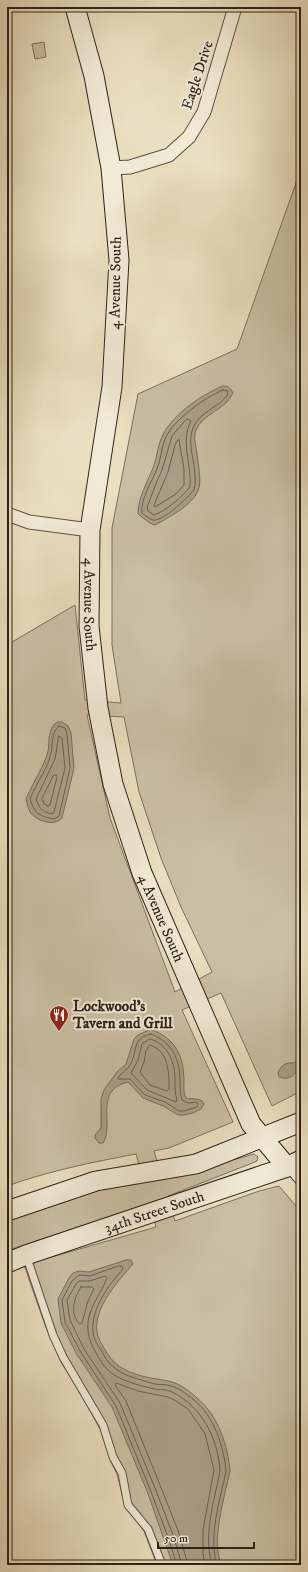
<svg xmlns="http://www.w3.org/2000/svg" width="308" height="1572" font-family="'IM FELL DW Pica',serif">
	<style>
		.green { fill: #cabfa4; stroke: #7c705e; fill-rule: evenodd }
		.water { fill: #aa9f87; stroke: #786d5b }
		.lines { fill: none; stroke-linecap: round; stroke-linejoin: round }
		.shore { stroke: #6c6050; stroke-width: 1 }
		.lane-casing { stroke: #5d5143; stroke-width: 9 }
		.street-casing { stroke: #5d5143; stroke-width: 15 }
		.secondary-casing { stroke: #2e2219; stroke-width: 21 }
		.lane { stroke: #f1ead6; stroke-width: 7 }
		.street { stroke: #f1ead6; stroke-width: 13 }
		.secondary { stroke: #f1ead6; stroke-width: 19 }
		.labels { text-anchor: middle; stroke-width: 4; stroke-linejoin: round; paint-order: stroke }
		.street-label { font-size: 15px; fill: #2e2219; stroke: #f1ead6 }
		.poi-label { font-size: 15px; font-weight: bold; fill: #2e2219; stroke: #f1ead6; text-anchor: start }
	</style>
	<rect width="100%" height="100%" fill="#eadfc0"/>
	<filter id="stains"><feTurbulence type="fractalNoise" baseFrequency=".005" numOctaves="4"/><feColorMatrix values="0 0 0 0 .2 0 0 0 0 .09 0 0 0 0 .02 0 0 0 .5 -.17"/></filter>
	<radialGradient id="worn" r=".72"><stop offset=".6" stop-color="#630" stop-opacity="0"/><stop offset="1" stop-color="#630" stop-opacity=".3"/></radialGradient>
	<path class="green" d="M 44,42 L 46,57 L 35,59 L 32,44 Z
		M 301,169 L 301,1091 L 272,1106 L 221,993 L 182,1010 L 233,1122 L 169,1148 L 154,1151 L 162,1177 L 194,1171 L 254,1154 L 258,1157 L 257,1161 L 250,1164 L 168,1196 L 175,1221 L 259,1191 L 279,1186 L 301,1212 L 301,1565 L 157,1565 L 144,1531 L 125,1506 L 117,1474 L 111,1462 L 101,1431 L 83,1398 L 61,1362 L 45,1325 L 24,1265 L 156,1227 L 150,1203 C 103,1221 54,1234 7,1251 L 7,1217 L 67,1197 L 143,1179 L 136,1154 C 93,1162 49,1171 7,1186 L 7,645 L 75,605 L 85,700 L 121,703 L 112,645 L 112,528 L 138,394 L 237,349 ZM 87,715 L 124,717 L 139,792 L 161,858 L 181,907 L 212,972 L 175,992 L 110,818 Z"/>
	<path class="water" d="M 223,386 C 229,386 230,388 233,393 C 226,410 203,413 196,430 C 193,437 196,446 197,454 C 198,463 202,483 198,491 C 192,505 168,518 155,525 L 150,523 L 138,514 C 138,498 147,483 153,468 C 157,459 157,448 161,439 C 169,417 202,394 223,386 Z
		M 57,722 L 62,722 L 68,726 L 71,733 L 74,768 L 62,818 C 55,827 36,821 30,812 C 28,808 27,803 26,799 C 32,784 45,765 48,751 C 50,741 47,729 57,722 Z
		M 151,1029 C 176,1040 183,1054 184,1080 C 184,1087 183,1092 186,1098 C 190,1100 194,1097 202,1101 L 204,1104 L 201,1109 L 193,1113 L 184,1115 L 178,1115 L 163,1106 L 143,1098 L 128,1082 C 93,1090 115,1124 103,1143 L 99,1143 L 95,1138 L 95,1135 L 101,1128 L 101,1099 L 104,1090 L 117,1072 L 126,1064 L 134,1039 L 138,1035 Z
		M 301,1058 L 301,1069 L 298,1069 C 293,1077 289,1080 279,1077 L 278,1073 C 281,1065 286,1062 294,1063 Z
		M 126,1260 L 131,1260 L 133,1264 C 119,1280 93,1308 97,1332 C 98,1338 101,1343 104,1348 C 113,1365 124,1371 142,1376 C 152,1379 162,1379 172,1382 C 180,1384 191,1392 197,1398 C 218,1415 228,1446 230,1471 C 225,1495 210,1544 222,1565 L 173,1565 L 147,1491 L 112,1407 L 76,1353 L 61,1323 L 58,1299 L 69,1278 L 73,1273 L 79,1271 L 89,1272 Z"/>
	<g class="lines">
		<path class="shore" d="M 223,390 L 228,391 L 227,396 C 219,406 206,410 198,420 C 181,439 200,467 194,490 C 188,497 163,522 153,520 C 149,519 145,515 142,513 C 140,500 152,481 157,469 C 161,460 161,449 165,439 C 173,420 204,398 223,390 Z
			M 187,419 L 191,421 C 180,441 192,465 190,487 C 182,497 166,511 154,515 L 148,511 L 147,508 L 155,486 L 162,470 L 172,436 Z
			M 179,440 L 184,469 L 184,485 L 176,494 L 155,507 L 154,505 L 168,472 L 175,445 L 177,441 Z
			M 59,726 L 65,728 L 67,734 L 70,768 L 59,816 L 54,819 C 39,816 35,814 30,799 C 36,783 48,769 51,753 C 53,744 51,732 59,726 Z
			M 59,736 L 62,738 L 65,768 L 54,812 L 52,814 C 42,812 39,808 36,799 L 55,759 Z
			M 54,775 L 56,775 L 57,777 L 50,805 L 48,806 L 44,804 L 42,799 Z
			M 151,1034 C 172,1042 180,1059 180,1081 C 180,1088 180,1093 182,1100 L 188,1103 L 196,1102 L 198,1104 L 197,1107 L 184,1111 L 179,1111 L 165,1102 L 145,1095 L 130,1079 L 118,1079 C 119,1073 127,1071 130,1065 C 138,1052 131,1038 151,1034 Z
			M 150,1039 C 169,1044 175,1063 175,1081 C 175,1088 175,1094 177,1100 L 176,1102 L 147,1090 L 131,1073 L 138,1060 L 142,1044 Z
			M 150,1045 C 169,1051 169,1073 169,1089 L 167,1091 L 150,1085 L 140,1072 L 144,1062 L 146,1051 Z
			M 81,1287 L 92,1287 L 94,1289 L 88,1301 L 82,1323 L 80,1324 C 69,1314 74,1298 81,1287 Z
			M 177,1565 L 168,1537 L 150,1489 L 116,1406 L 80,1351 L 65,1322 L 62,1300 L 72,1281 L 79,1275 L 90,1276 L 118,1266 L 122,1266 L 123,1269 C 109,1285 91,1308 93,1331 C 93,1338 97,1344 101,1350 C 107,1363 116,1371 129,1376 C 138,1379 147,1382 155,1384 C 160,1385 166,1384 171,1386 C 179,1388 188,1395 194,1400 C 214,1416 224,1447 226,1471 C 220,1501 208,1535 217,1565
			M 182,1565 L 173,1535 L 155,1488 L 120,1403 L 84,1349 L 70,1320 L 67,1300 L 76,1284 L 79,1281 L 90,1281 L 105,1276 L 107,1278 C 102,1292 90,1305 88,1322 C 87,1333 90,1342 95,1351 C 99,1358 103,1366 109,1371 C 120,1381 139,1385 154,1389 C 160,1390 166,1389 172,1392 C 202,1407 218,1438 220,1471 C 214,1502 203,1534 212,1565
			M 188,1565 L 179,1533 L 160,1485 L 126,1401 L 115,1385 L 116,1383 L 138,1391 L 168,1397 L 176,1401 L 188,1409 L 205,1434 L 214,1470 L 203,1530 L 203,1553 L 205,1565"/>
		<defs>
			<path id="lane" d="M 288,1168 L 301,1183
				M 26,1255 L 53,1335 L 63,1357 L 103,1425 L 113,1457 L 122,1473 L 128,1505 L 148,1529 L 162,1565"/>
			<path id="street" d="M 111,168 L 130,167 L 169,155 L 189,137 L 204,112 L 235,7
				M 7,514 L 29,522 L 90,530"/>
			<g id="secondary">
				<path id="s1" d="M 75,7 L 94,76 L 111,168 L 119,260 L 112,387 L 90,530 L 89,626 L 98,708 L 113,784 L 142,873 L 251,1124 L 287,1167"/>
				<path d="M 7,1211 L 96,1181 L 196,1164 L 301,1122"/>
				<path id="s2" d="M 7,1263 L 26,1255 L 287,1167 L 301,1160"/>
			</g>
		</defs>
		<use href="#lane" class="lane-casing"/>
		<use href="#street" class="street-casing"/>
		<use href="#secondary" class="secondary-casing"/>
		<use href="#lane" class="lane"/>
		<use href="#street" class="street"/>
		<use href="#secondary" class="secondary"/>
	</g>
	<defs>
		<symbol id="restaurant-pin" viewBox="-11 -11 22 30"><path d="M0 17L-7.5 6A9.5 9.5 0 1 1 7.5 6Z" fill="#8f2418" stroke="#f1ead6"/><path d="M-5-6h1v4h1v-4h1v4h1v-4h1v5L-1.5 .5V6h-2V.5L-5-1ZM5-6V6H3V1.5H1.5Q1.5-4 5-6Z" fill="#fff"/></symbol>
	</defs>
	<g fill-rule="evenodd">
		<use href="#restaurant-pin" x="48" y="1004" width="22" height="30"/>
	</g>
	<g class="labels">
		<g class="street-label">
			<text transform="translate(197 75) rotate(-72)" y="5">Eagle Drive</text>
			<text transform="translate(115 283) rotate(-89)" y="5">4 Avenue South</text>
			<text dy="5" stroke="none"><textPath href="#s1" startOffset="604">4 Avenue South</textPath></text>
			<text dy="5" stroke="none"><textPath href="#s1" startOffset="928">4 Avenue South</textPath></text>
			<text dy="5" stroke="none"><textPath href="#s2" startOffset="156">34th Street South</textPath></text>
		</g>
		<g class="poi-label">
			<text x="73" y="1011">Lockwood's<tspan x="73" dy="17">Tavern and Grill</tspan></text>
		</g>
	</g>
	<rect width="308" height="1572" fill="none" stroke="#eadfc0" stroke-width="24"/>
	<rect x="8" y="8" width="292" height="1556" fill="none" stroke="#2e2219" stroke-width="2"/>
	<rect x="12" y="12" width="284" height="1548" fill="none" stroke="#2e2219"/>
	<path d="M158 1542v6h96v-6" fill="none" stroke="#2e2219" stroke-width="2"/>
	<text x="164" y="1542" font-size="12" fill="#2e2219" stroke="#f1ead6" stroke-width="3" paint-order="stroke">50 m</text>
	<rect width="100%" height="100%" filter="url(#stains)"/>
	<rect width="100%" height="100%" fill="url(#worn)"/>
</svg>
